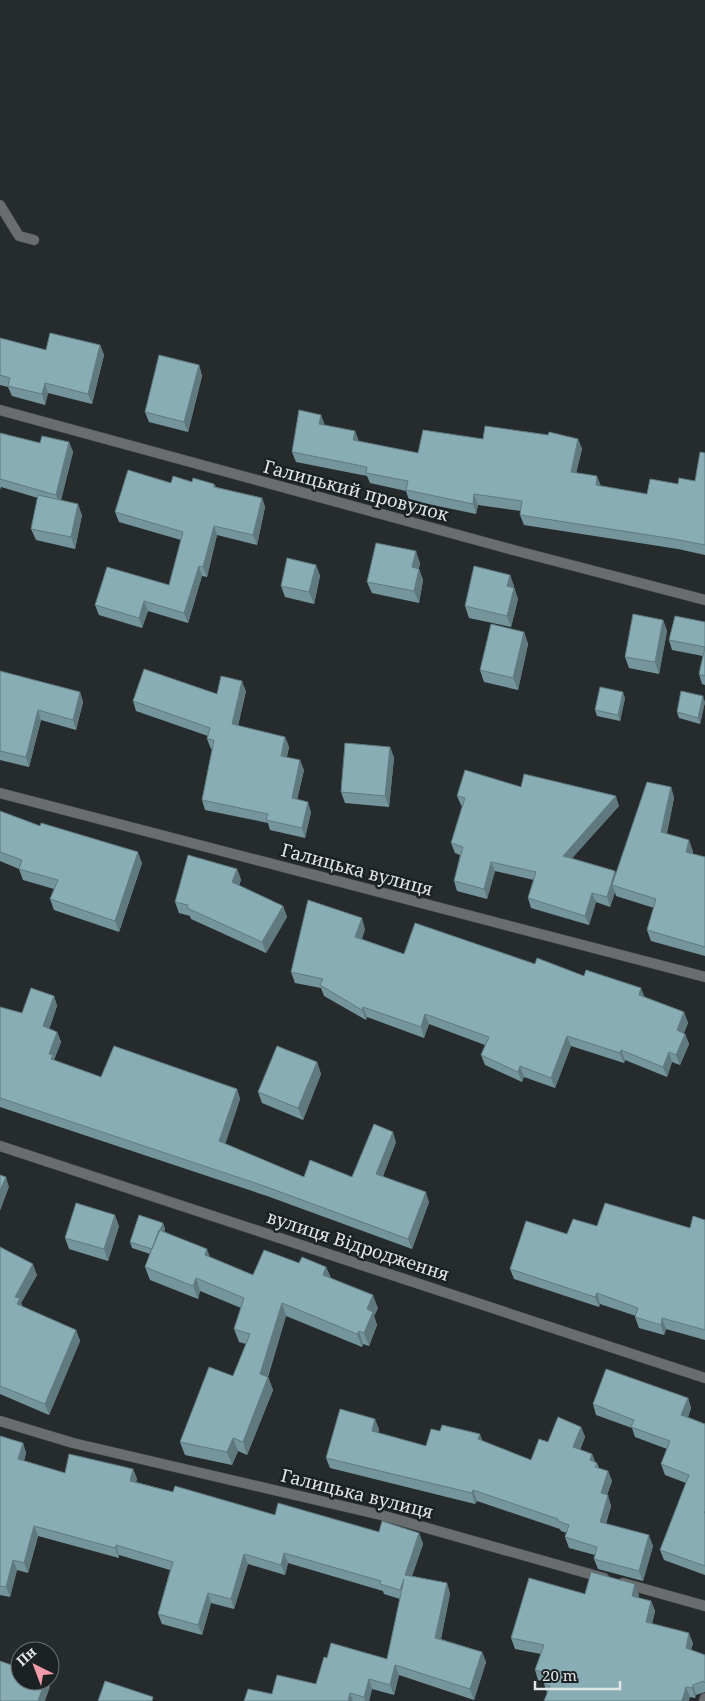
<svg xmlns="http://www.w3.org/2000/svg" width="705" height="1701" font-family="'Noto Serif',serif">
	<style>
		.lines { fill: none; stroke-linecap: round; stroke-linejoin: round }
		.service-casing { stroke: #444a4b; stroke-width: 11 }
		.minor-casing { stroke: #444a4b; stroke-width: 11 }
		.service { stroke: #6a6d6e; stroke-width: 10 }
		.minor { stroke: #6a6d6e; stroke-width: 10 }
		.wall { fill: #75959c }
		.shaded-wall { fill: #5f797f }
		.building { fill: #88adb5; stroke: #5f797f }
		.labels { text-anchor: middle; stroke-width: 5; stroke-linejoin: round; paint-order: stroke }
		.street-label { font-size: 18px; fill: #e1e5e6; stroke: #1c2223 }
	</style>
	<rect width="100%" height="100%" fill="#262c2d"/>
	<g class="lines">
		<defs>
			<path id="service" d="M 0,205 L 19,236 L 34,240"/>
			<path id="minor" d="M 0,410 L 517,551 L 705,600
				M 0,793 L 705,977
				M 0,1146 L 705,1378
				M 0,1421 L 73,1443 L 381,1515 L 604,1578
				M 623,1583 L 705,1606
				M 704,1701 L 705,1698"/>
		</defs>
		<use href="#service" class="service-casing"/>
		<use href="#minor" class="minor-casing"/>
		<use href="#service" class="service"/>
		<use href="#minor" class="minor"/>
	</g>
	<path class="wall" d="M 0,338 L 46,350 L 100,345 L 104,355 L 92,404 L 48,393 L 45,405 L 12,396 L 8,387 L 0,385 Z
		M 199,365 L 202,376 L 188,432 L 149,422 L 145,412 Z
		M 325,425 L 355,431 L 358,441 L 418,453 L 483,439 L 578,439 L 582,449 L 576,473 L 601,486 L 647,494 L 678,484 L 695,481 L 705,453 L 705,555 L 678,549 L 524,525 L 520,515 L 521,511 L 478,505 L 476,514 L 409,500 L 406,491 L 370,483 L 367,476 L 296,462 L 292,452 Z
		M 0,433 L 40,443 L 69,442 L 73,452 L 61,500 L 82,515 L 75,549 L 36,540 L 31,529 L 38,498 L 1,487 L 0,490 Z
		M 192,482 L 214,484 L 216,487 L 262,498 L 265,507 L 257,545 L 217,535 L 207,577 L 202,576 L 188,623 L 148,611 L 142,628 L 99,615 L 95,605 L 169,585 L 181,540 L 119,522 L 115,512 L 171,483 Z
		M 420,563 L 419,569 L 423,580 L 419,603 L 372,593 L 367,582 Z
		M 316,565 L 320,576 L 314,604 L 285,597 L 281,586 Z
		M 510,575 L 518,599 L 511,627 L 469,618 L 465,606 Z
		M 663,620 L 667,631 L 659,674 L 629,668 L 625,657 Z
		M 705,622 L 705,685 L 702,684 L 699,674 L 703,656 L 672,650 L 669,640 Z
		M 524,632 L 528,644 L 518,690 L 484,682 L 480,670 Z
		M 0,671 L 80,692 L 83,702 L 76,730 L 41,720 L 29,767 L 0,760 Z
		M 246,691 L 238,726 L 285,737 L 289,747 L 287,757 L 304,770 L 297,800 L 311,812 L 305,838 L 270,830 L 268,823 L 205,810 L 202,800 L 213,749 L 211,749 L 207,739 L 208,736 L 136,711 L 133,701 L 217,694 Z
		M 625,698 L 620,721 L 597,716 L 595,710 Z
		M 705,702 L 700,724 L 679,718 L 677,712 Z
		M 390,747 L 394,758 L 389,807 L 345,803 L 341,792 Z
		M 521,787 L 619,806 L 572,858 L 615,871 L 616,875 L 671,787 L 674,798 L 667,833 L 693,851 L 692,854 L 705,857 L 705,956 L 651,941 L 647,930 L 654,908 L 616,896 L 615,892 L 610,907 L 596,902 L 589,925 L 531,908 L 528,898 L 534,880 L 495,871 L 487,899 L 457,891 L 454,881 L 460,855 L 455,853 L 451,843 L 462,806 L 461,805 L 457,796 Z
		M 0,811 L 142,863 L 119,932 L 54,910 L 50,899 L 54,889 L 23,880 L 19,869 L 0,861 Z
		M 237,869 L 241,880 L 239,886 L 283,906 L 287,917 L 266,953 L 191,919 L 190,916 L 179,913 L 175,902 Z
		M 365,929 L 362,939 L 404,954 L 535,964 L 584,976 L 645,997 L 684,1012 L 688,1023 L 684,1033 L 685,1034 L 689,1044 L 680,1065 L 672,1062 L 667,1077 L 625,1060 L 624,1063 L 571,1046 L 555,1088 L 524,1077 L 522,1082 L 485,1065 L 481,1055 L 485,1045 L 429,1024 L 424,1038 L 367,1017 L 366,1020 L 324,996 L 321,988 L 295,983 L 291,972 Z
		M 54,996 L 57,1006 L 49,1029 L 57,1032 L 61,1042 L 54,1060 L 101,1077 L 237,1089 L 240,1099 L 225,1144 L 304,1177 L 352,1177 L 396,1142 L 383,1176 L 429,1202 L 412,1249 L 267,1196 L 0,1107 L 0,1007 L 22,1013 Z
		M 317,1062 L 321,1074 L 303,1120 L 262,1103 L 258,1092 Z
		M 705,1220 L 705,1340 L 666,1329 L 664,1335 L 639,1328 L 635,1317 L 636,1316 L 600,1304 L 599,1307 L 514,1279 L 510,1269 L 567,1234 L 597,1226 L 690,1228 Z
		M 163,1223 L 165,1229 L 164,1231 L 210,1257 L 253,1275 L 299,1263 L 326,1267 L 331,1278 L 378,1308 L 374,1316 L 377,1325 L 369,1346 L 363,1344 L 362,1347 L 286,1316 L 268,1377 L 273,1390 L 247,1455 L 238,1451 L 232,1465 L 185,1455 L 180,1442 L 233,1376 L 246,1344 L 239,1342 L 234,1329 L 241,1308 L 200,1291 L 198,1299 L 150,1280 L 145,1267 L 150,1254 L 132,1248 L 130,1242 Z
		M 119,1226 L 108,1261 L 69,1249 L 65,1238 Z
		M 0,1247 L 37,1275 L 21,1303 L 23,1307 L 76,1330 L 80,1341 L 49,1415 L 0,1394 Z
		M 688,1398 L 691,1408 L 688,1417 L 705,1424 L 705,1575 L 664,1560 L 660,1550 L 686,1483 L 665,1475 L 661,1464 L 667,1449 L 635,1437 L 632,1428 L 596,1415 L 593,1404 Z
		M 581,1427 L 585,1437 L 580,1450 L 592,1454 L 595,1462 L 597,1463 L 599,1468 L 608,1471 L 612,1481 L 607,1495 L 611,1506 L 606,1524 L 653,1546 L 643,1581 L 598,1569 L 594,1559 L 595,1555 L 569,1548 L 565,1537 L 567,1533 L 561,1531 L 560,1529 L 477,1501 L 475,1504 L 330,1468 L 326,1458 L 379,1429 L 378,1433 L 426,1446 L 482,1441 L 531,1460 L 548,1442 Z
		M 0,1436 L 23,1443 L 26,1453 L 24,1461 L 65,1473 L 133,1469 L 137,1479 L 136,1482 L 173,1492 L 275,1515 L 379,1532 L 419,1533 L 423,1544 L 412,1576 L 447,1583 L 450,1594 L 441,1639 L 482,1652 L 486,1662 L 474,1700 L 399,1675 L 394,1695 L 372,1689 L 369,1701 L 244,1701 L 316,1684 L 327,1658 L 387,1659 L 400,1599 L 384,1594 L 383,1591 L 288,1563 L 285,1575 L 248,1564 L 234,1609 L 211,1603 L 202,1635 L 162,1624 L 158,1614 L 170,1570 L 119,1555 L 119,1558 L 38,1536 L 28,1573 L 17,1570 L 10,1597 L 0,1595 Z
		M 585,1594 L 639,1595 L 638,1598 L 651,1601 L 655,1611 L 652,1624 L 693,1643 L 691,1650 L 705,1655 L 705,1692 L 696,1695 L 695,1698 L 690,1697 L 547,1693 L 544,1684 L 545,1682 L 538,1680 L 535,1670 L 541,1654 L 515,1649 L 511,1638 Z"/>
	<path class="shaded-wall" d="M 100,345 L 104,355 L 92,404 L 88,394 Z
		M 199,365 L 202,376 L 188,432 L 184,422 Z
		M 45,383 L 48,393 L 45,405 L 42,394 Z
		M 321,415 L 325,425 L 319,424 Z
		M 355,431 L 359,441 L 353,440 Z
		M 578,439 L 582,449 L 574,482 L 571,472 Z
		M 69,442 L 73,452 L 60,504 L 56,495 Z
		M 597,476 L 601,486 L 596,485 Z
		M 474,494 L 478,505 L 476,514 L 473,504 Z
		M 262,498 L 265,507 L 257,545 L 253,535 Z
		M 78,504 L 82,515 L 75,549 L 71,537 Z
		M 214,526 L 217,535 L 207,577 L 203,567 Z
		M 416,551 L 420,563 L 416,579 L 412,567 Z
		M 316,565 L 320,576 L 314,604 L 309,592 Z
		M 199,566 L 202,576 L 188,623 L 184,613 Z
		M 419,569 L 423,580 L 419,603 L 414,591 Z
		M 510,575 L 514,586 L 512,594 L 514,588 L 518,599 L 511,627 L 507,616 L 507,586 Z
		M 144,601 L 148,611 L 142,628 L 139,618 Z
		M 663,620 L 667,631 L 659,674 L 655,662 Z
		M 524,632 L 528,644 L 518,690 L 513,678 Z
		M 242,681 L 246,691 L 236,734 L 232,724 Z
		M 80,692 L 83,702 L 76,730 L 73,720 Z
		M 623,692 L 625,698 L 620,721 L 618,715 Z
		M 703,696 L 705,702 L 700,724 L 698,718 Z
		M 38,710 L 41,720 L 29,767 L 26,757 Z
		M 285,737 L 289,747 L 284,766 L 281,756 Z
		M 390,747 L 394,758 L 389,807 L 385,796 Z
		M 300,760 L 304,770 L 295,808 L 292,798 Z
		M 671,787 L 674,798 L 665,842 L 661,832 Z
		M 616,796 L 619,806 L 566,865 L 563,856 Z
		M 308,802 L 311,812 L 305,838 L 302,828 Z
		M 689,840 L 693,851 L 690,862 L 686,852 Z
		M 138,852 L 142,863 L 119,932 L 115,921 Z
		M 491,862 L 495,871 L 487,899 L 484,889 Z
		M 237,869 L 241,880 L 235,893 L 232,882 Z
		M 615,871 L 618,881 L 612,885 L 615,892 L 610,907 L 607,897 Z
		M 592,893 L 596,902 L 589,925 L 585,916 Z
		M 283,906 L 287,917 L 266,953 L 262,942 Z
		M 362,918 L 365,929 L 359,947 L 355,937 Z
		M 641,988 L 645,998 L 639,995 Z
		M 54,996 L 57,1006 L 47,1036 L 43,1026 Z
		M 363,1007 L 367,1017 L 366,1020 L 362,1010 Z
		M 684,1012 L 688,1023 L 680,1041 L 677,1030 Z
		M 425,1014 L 429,1024 L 424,1038 L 421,1027 Z
		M 57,1032 L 61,1042 L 54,1060 L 55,1069 L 49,1054 Z
		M 685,1034 L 689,1044 L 680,1065 L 676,1055 Z
		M 567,1036 L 571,1046 L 555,1088 L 551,1078 Z
		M 621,1050 L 625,1060 L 624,1063 L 620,1053 Z
		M 669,1052 L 672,1062 L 667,1077 L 663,1067 Z
		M 317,1062 L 321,1074 L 303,1120 L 298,1108 Z
		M 520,1066 L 524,1077 L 522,1082 L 518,1072 Z
		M 237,1089 L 240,1099 L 223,1151 L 219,1141 Z
		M 393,1132 L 396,1142 L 380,1184 L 376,1174 Z
		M 6,1177 L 9,1187 L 0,1211 L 0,1191 Z
		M 426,1192 L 429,1202 L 412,1249 L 408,1239 Z
		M 115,1215 L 119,1226 L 108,1261 L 104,1249 Z
		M 163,1223 L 165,1229 L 156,1256 L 154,1250 Z
		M 207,1249 L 212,1262 L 205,1255 Z
		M 33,1264 L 37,1275 L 21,1303 L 24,1309 L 17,1304 L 15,1297 Z
		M 326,1267 L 331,1280 L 323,1275 Z
		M 196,1278 L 200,1291 L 198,1299 L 193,1286 Z
		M 597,1293 L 600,1304 L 599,1307 L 595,1297 Z
		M 373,1295 L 378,1308 L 374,1316 L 377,1325 L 369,1346 L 364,1333 L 367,1309 Z
		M 282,1303 L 286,1316 L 265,1384 L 268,1377 L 273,1390 L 247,1455 L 243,1442 L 260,1374 Z
		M 662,1318 L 666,1329 L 664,1335 L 661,1325 Z
		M 76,1330 L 80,1341 L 49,1415 L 45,1404 Z
		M 359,1331 L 363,1344 L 362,1347 L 357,1334 Z
		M 688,1398 L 691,1408 L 685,1425 L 681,1415 Z
		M 375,1419 L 379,1429 L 376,1442 L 372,1431 Z
		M 581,1427 L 585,1437 L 576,1458 L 573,1447 Z
		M 480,1434 L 484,1445 L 478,1439 Z
		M 233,1438 L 238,1451 L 232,1465 L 227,1452 Z
		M 23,1443 L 26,1453 L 21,1469 L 18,1459 Z
		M 592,1454 L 596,1464 L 590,1460 Z
		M 133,1469 L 137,1479 L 133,1491 L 130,1481 Z
		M 608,1471 L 612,1481 L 604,1503 L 601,1493 Z
		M 473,1490 L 477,1501 L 475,1504 L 472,1493 Z
		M 608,1495 L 611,1506 L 603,1532 L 600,1522 Z
		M 34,1526 L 38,1536 L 28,1573 L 24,1563 Z
		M 419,1533 L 423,1544 L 409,1585 L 405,1575 Z
		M 649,1535 L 653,1546 L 643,1581 L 639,1571 Z
		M 116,1545 L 119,1555 L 119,1558 L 115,1548 Z
		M 284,1553 L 288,1563 L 285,1575 L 281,1565 Z
		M 244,1554 L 248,1564 L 234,1609 L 231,1599 Z
		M 13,1560 L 17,1570 L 10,1597 L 6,1587 Z
		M 447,1583 L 450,1594 L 439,1648 L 435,1638 Z
		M 635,1584 L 639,1595 L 635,1607 L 632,1596 Z
		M 208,1593 L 211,1603 L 202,1635 L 198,1625 Z
		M 651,1601 L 655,1611 L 650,1632 L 646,1622 Z
		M 689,1633 L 693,1643 L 689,1658 L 686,1648 Z
		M 482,1652 L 486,1662 L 474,1700 L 470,1689 Z
		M 395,1665 L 399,1675 L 394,1695 L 390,1685 Z
		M 369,1679 L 372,1689 L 369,1701 L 365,1701 L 364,1697 Z
		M 45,1681 L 48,1681 L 50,1687 L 45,1701 L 38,1701 Z
		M 693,1685 L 696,1695 L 695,1698 L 692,1688 Z
		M 686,1687 L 690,1697 L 689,1701 L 682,1701 Z
		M 350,1693 L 353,1701 L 348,1701 Z"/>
	<path class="building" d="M 50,333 L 100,345 L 88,394 L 45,383 L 42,394 L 8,386 L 10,378 L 0,375 L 0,338 L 46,350 Z
		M 159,355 L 199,365 L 184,422 L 145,412 Z
		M 299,410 L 321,415 L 319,424 L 355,431 L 353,440 L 418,453 L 423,430 L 483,439 L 485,426 L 548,435 L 549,432 L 578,439 L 571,472 L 597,476 L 596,485 L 647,494 L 650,479 L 678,484 L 679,478 L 695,481 L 700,452 L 705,453 L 705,545 L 674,539 L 520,515 L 522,501 L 474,494 L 473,504 L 406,490 L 408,481 L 366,473 L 367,467 L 292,452 Z
		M 0,433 L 40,443 L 42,436 L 69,442 L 56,495 L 0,479 Z
		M 128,470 L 171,483 L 173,476 L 192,482 L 193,478 L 214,484 L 214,487 L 262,498 L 253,535 L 214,526 L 203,567 L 199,566 L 184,613 L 144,601 L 139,618 L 95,605 L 107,567 L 169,585 L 183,532 L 115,512 Z
		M 38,495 L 78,504 L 71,537 L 31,529 Z
		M 376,543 L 416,551 L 412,567 L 419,569 L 414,591 L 367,582 Z
		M 287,558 L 316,565 L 309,592 L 281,586 Z
		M 474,566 L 510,575 L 507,586 L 514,588 L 507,616 L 465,606 Z
		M 633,614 L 663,620 L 655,662 L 625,657 Z
		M 675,616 L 705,622 L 705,676 L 699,674 L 705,647 L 669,640 Z
		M 491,624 L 524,632 L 513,678 L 480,670 Z
		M 144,669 L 217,694 L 221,676 L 242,681 L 232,724 L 285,737 L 281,756 L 300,760 L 292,798 L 308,802 L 302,828 L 266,820 L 268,814 L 202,800 L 214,740 L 207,739 L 210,728 L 133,701 Z
		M 0,671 L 80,692 L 73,720 L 38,710 L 26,757 L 0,751 Z
		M 600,687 L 623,692 L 618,715 L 595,710 Z
		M 681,691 L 703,696 L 698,718 L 677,712 Z
		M 345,743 L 390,747 L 385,796 L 341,792 Z
		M 465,770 L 521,787 L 524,774 L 616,796 L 563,856 L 615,871 L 607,897 L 592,893 L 585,916 L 528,898 L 536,872 L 491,862 L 484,889 L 454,881 L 463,847 L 451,843 L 465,798 L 457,796 Z
		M 647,782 L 671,787 L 661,832 L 689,840 L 686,852 L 705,857 L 705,947 L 647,930 L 656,899 L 612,885 Z
		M 0,811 L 40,826 L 41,823 L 138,852 L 115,921 L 50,899 L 58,880 L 19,869 L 22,860 L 0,852 Z
		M 188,855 L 237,869 L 232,882 L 283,906 L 262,942 L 187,908 L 188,905 L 175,902 Z
		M 308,900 L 362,918 L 355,937 L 404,954 L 415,923 L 535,964 L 537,958 L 584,976 L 586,970 L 641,988 L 639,995 L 684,1012 L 677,1030 L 685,1034 L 676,1055 L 669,1052 L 663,1067 L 621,1050 L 620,1053 L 567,1036 L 551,1078 L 520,1066 L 518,1072 L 481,1055 L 489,1037 L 425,1014 L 421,1027 L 363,1007 L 362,1010 L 320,985 L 323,979 L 291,972 Z
		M 31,988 L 54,996 L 43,1026 L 57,1032 L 49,1054 L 53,1055 L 51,1059 L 101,1077 L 114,1046 L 237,1089 L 219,1141 L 304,1177 L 310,1160 L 352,1177 L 374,1124 L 393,1132 L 376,1174 L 426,1192 L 408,1239 L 264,1186 L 0,1098 L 0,1007 L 22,1013 Z
		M 277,1046 L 317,1062 L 298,1108 L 258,1092 Z
		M 0,1175 L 6,1177 L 0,1191 Z
		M 76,1203 L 115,1215 L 104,1249 L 65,1238 Z
		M 605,1203 L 690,1228 L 693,1216 L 705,1220 L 705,1330 L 662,1318 L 661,1325 L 635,1317 L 638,1308 L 597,1293 L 595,1297 L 510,1269 L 526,1221 L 567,1234 L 573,1219 L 597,1226 Z
		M 139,1215 L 163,1223 L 152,1249 L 130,1242 Z
		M 159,1230 L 207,1249 L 205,1255 L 253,1275 L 264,1250 L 299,1263 L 302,1257 L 326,1267 L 323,1275 L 373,1295 L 367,1309 L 373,1312 L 364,1333 L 359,1331 L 357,1334 L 282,1303 L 260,1374 L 268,1377 L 243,1442 L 233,1438 L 227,1452 L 180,1442 L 209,1367 L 233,1376 L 250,1334 L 234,1329 L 244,1298 L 196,1278 L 193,1286 L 145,1267 Z
		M 0,1247 L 33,1264 L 15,1297 L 20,1298 L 17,1304 L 76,1330 L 45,1404 L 0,1386 Z
		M 606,1369 L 688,1398 L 681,1415 L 705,1424 L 705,1511 L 704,1513 L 705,1513 L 705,1566 L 660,1550 L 689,1475 L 661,1464 L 670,1441 L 631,1427 L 634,1420 L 593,1404 Z
		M 340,1409 L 375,1419 L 372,1431 L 426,1446 L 431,1429 L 440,1431 L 442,1425 L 480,1434 L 478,1439 L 531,1460 L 539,1439 L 548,1442 L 558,1417 L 581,1427 L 573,1447 L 592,1454 L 590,1460 L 597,1463 L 595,1467 L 608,1471 L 601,1493 L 608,1495 L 600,1522 L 649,1535 L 639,1571 L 594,1559 L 597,1547 L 565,1537 L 569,1525 L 558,1521 L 558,1519 L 473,1490 L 472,1493 L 326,1458 Z
		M 0,1436 L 23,1443 L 18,1459 L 65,1473 L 69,1454 L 133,1469 L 130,1481 L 173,1492 L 175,1486 L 275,1515 L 278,1503 L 379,1532 L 382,1521 L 419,1533 L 405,1575 L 447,1583 L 435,1638 L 482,1652 L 470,1689 L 395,1665 L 390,1685 L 369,1679 L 364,1697 L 350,1693 L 348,1701 L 244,1701 L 248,1689 L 272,1694 L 277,1675 L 316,1684 L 324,1657 L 327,1658 L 331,1643 L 387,1659 L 404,1579 L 400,1590 L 380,1584 L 381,1581 L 284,1553 L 281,1565 L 244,1554 L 231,1599 L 208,1593 L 198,1625 L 158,1614 L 173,1562 L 116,1545 L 115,1548 L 34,1526 L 24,1563 L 13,1560 L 6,1587 L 0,1586 Z
		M 591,1572 L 635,1584 L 632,1596 L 651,1601 L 646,1622 L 689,1633 L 686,1648 L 705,1655 L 705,1683 L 703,1681 L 693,1685 L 692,1688 L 686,1687 L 682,1701 L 544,1701 L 550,1686 L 544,1684 L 548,1674 L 535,1670 L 544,1645 L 511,1638 L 529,1578 L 585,1594 Z
		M 0,1661 L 20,1668 L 20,1681 L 45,1681 L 38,1701 L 0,1701 Z
		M 105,1681 L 153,1697 L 152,1701 L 98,1701 Z"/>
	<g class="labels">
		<g class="street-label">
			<text transform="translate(356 491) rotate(15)" y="6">Галицький провулок</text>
			<text transform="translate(357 870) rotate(15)" y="6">Галицька вулиця</text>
			<text transform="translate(358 1246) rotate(18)" y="6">вулиця Відродження</text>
			<text transform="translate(357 1494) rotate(14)" y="6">Галицька вулиця</text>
		</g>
	</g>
	<g transform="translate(35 1666) rotate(318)"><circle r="24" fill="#1c2223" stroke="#6b7071"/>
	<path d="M0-4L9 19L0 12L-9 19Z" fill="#f39aab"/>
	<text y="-8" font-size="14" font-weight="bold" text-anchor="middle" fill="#e1e5e6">Пн</text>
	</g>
	<path d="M535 1681v8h85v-8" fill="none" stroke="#e1e5e6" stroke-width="2.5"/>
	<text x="542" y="1681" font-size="15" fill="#e1e5e6" stroke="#1c2223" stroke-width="4" paint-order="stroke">20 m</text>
</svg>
